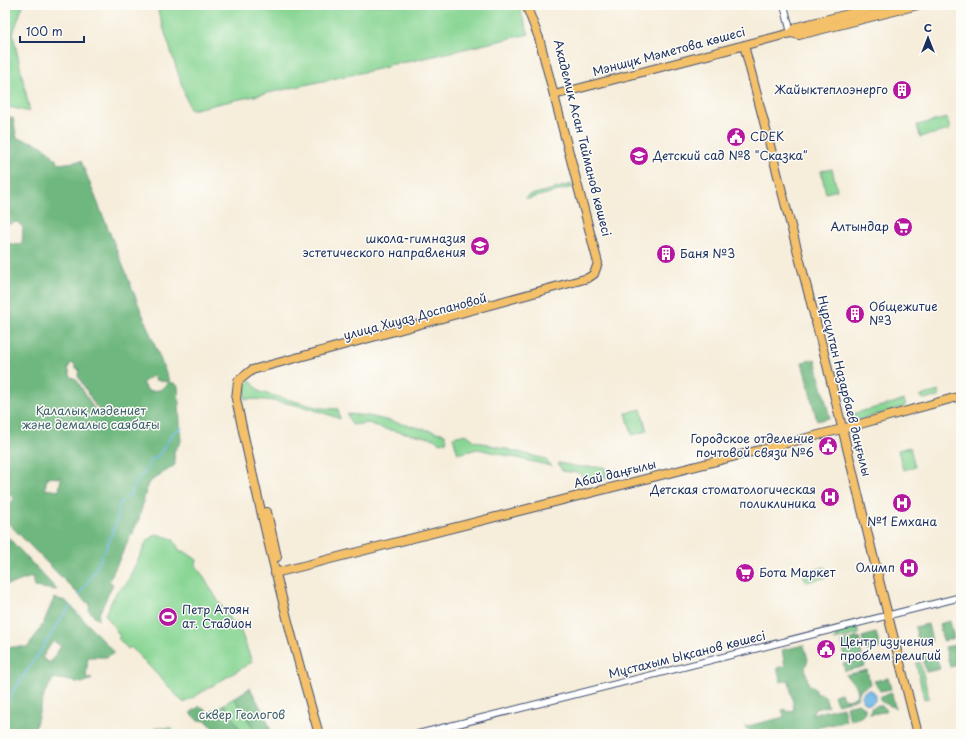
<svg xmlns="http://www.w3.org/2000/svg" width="966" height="739" font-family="'Playpen Sans',sans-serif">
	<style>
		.green { fill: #89d694; stroke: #528279 }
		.forest { fill: #6eb77e; stroke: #44736e; fill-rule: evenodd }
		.water { fill: #6eb9e7; stroke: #4474a2 }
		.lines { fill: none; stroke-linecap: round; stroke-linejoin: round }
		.stream { stroke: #6eb9e7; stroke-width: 1.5 }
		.minor-casing { stroke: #3c4c71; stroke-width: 8 }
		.major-casing { stroke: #3c4c71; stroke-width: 10 }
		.minor { stroke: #fff; stroke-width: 6 }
		.major { stroke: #f4c16a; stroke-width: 8 }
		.labels { text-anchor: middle; stroke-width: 3; stroke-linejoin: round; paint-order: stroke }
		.street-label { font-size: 12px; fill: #1b2f5e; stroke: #fdfcf7 }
		.poi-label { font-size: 12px; fill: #1b2f5e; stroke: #fdfcf7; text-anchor: start }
		.park-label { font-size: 12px; fill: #3c616e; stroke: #fdfcf7 }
	</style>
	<rect width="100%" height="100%" fill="#fdfcf7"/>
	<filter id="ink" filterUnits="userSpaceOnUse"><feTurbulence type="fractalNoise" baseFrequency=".025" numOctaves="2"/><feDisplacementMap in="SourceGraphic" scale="8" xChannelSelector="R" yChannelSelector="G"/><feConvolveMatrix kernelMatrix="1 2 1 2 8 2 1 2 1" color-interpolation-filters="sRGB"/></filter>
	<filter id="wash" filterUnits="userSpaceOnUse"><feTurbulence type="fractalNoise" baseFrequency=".012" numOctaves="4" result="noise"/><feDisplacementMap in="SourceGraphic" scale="16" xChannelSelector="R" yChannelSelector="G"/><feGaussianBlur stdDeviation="0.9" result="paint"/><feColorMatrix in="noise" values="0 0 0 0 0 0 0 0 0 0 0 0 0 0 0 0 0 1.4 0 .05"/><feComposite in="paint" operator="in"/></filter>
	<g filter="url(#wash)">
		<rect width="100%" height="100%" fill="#f6edda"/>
		<path class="green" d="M 5,5 L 23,5 L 13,34 L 30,112 L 5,106 Z
			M 156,5 L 518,5 L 529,34 L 412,61 L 387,65 L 387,67 L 190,110 Z
			M 947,118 L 950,130 L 920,137 L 917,125 Z
			M 832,169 L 837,190 L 826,193 L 821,171 Z
			M 572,184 L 575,185 L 573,187 L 528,199 L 525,198 L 527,196 Z
			M 250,380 L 260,392 L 320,408 L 338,409 L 340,419 C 310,407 277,399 245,399 L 245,386 Z
			M 939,391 L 939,397 L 923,399 L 920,396 Z
			M 904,400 L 906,405 L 904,407 L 854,421 L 852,414 Z
			M 641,409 L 647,431 L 632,435 L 626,413 Z
			M 347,414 L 369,416 L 445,434 L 447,441 L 440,443 L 432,438 L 384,429 L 369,423 L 352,425 Z
			M 466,434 L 475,441 L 545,459 L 551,466 L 478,449 L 458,454 L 453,437 Z
			M 910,447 L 915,467 L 903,470 L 898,450 Z
			M 558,463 L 580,467 L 605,467 L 607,478 L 585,482 L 580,473 L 562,471 Z
			M 157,534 L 173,539 L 180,551 L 184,551 L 197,560 L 196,565 L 232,623 L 237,621 L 252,662 L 184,703 L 131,647 L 128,649 L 118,638 L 120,636 L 105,614 L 117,591 L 126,584 L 147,541 Z
			M 825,567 L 828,577 L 806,582 L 803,574 L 805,572 Z
			M 857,627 L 859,634 L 834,640 L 838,632 Z
			M 920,662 L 929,698 L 924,699 L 916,663 Z
			M 250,688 L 266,718 L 272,734 L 219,734 L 203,717 Z
			M 155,728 L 172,728 L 172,734 L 155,734 Z"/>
		<path class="forest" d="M 5,116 L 13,118 L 17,138 C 38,143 46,145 59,164 L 81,161 L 170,383 L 174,383 L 178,386 L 181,442 L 174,451 L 175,465 L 148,483 L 139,519 L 109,581 L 113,584 L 99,614 L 98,620 L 89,611 L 90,602 L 87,603 L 5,520 L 5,508 L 14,499 L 9,494 L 5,497 L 5,242 L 15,245 L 22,244 L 23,227 L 17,222 L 5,225 L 5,146 L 9,141 L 9,135 L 5,133 ZM 71,363 L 75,364 L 75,368 L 79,369 L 78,376 L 96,407 L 100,410 L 99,412 L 94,409 L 76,379 L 71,377 L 68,368 ZM 154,375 L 155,380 L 168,382 L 160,390 L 148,391 L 142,383 ZM 47,477 L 61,478 L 59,491 L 45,489 Z
			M 815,359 L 830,418 L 817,421 L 802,362 Z
			M 5,534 L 57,590 L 34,587 L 32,577 L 11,584 L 5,584 Z
			M 54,598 L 66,601 L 114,652 L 107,657 L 88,657 L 86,677 L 92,679 L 82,683 L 54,678 L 45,692 L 33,734 L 5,734 L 5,647 L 28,647 L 43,624 ZM 53,641 L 61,646 L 50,663 L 42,658 Z
			M 950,621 L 954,638 L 943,641 L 939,624 Z
			M 928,624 L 932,641 L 919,645 L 915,627 Z
			M 876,633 L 880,648 L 866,651 L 862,637 Z
			M 859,637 L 862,656 L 842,661 L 844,653 L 842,642 Z
			M 804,645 L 808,660 L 805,667 L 808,683 L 816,690 L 816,694 L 820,693 L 825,696 L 828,706 L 815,709 L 812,714 L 843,707 L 846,721 L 791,734 L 754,734 L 744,727 L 784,717 L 782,710 L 785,709 L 786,712 L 794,710 L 789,680 L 781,682 L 777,668 L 785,666 L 782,650 Z
			M 956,645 L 961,664 L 950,667 L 945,647 Z
			M 935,652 L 940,669 L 926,672 L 922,655 Z
			M 864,659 L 865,666 L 845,671 L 843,664 Z
			M 867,670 L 870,684 L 860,690 L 857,699 L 837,704 L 834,695 L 841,693 L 843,698 C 847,702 855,699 858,693 L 856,685 L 845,675 Z
			M 888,678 L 891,689 L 880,691 L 874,681 Z
			M 250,688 L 266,718 L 272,734 L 257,734 L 234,698 Z
			M 892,693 L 895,708 L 880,701 L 881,696 Z
			M 858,703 L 865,708 C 866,718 857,718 850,720 L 846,706 Z
			M 224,704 L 243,734 L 219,734 L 207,721 L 197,720 L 190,713 L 200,706 L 209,713 Z
			M 877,706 L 883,706 L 887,710 L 884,712 L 870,714 L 871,708 Z"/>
		<path class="water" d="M862 697a7 7 0 1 1 14 0a7 7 0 1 1-14 0Z"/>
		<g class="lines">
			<path class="stream" d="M 126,498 L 130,496 L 138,479 L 147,470 L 150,461 L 158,456 L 174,432 L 182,428
				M 79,595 C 95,572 109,546 117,519 C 119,512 117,507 122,501
				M 5,704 L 70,606"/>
		</g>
	</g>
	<g filter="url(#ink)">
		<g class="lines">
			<defs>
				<path id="minor" d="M 784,5 L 791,33
					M 418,734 L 961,597"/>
				<path id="major" d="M 791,33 L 797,27 L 884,5
					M 744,45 L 825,357 L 877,572 L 918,734
					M 554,95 L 791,33 L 799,35 L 918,5
					M 267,512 L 277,557
					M 275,573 L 842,429 L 961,396
					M 319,734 C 286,623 260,511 236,399 L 238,381 L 252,370 L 588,278 L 594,274 L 598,263 L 539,38 L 526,5"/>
			</defs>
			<use href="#minor" class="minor-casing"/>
			<use href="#major" class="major-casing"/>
			<use href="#minor" class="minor"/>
			<use href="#major" class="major"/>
		</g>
	</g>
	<defs>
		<symbol id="building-disc" viewBox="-11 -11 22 22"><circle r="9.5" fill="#b5179e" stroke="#fdfcf7"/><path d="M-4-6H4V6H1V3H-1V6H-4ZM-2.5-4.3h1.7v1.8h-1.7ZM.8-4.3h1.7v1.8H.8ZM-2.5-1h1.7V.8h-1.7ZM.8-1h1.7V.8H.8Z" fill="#fff"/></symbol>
		<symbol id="civic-disc" viewBox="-11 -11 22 22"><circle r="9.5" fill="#b5179e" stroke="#fdfcf7"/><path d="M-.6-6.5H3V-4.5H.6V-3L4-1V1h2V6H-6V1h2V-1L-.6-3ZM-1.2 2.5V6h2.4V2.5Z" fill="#fff"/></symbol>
		<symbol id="school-disc" viewBox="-11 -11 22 22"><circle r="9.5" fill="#b5179e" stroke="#fdfcf7"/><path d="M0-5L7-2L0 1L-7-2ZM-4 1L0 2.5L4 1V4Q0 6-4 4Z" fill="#fff"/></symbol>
		<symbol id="supermarket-disc" viewBox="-11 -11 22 22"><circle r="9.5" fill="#b5179e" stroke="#fdfcf7"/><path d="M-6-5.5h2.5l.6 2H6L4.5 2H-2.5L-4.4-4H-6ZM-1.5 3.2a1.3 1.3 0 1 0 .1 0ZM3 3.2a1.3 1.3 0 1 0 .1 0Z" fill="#fff"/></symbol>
		<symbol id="hospital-disc" viewBox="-11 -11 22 22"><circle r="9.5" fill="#b5179e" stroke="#fdfcf7"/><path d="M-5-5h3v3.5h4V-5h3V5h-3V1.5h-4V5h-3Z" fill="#fff"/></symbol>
		<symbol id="stadium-disc" viewBox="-11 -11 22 22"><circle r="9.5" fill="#b5179e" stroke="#fdfcf7"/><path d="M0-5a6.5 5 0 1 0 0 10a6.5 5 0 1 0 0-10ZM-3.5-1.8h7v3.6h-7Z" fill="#fff"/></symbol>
	</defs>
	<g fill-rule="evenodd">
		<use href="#building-disc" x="891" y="79" width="22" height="22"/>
		<use href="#civic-disc" x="725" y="126" width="22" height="22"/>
		<use href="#school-disc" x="628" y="145" width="22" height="22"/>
		<use href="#supermarket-disc" x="892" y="216" width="22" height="22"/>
		<use href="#school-disc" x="469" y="235" width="22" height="22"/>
		<use href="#building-disc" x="655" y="243" width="22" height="22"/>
		<use href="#building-disc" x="844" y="303" width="22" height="22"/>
		<use href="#civic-disc" x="817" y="435" width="22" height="22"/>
		<use href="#hospital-disc" x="819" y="486" width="22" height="22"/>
		<use href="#hospital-disc" x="891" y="492" width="22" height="22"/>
		<use href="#hospital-disc" x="898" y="557" width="22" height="22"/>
		<use href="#supermarket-disc" x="734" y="562" width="22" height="22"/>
		<use href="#stadium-disc" x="157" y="606" width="22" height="22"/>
		<use href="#civic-disc" x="815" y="638" width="22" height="22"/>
	</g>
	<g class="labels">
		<g class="street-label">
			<text transform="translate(669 52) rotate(-15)" y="4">Мәншүк Мәметова көшесі</text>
			<text transform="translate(582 138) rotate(76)" y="4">Академик Асан Тайманов көшесі</text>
			<text transform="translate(415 317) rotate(-15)" y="4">улица Хиуаз Доспановой</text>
			<text transform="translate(844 386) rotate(76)" y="4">Нұрсұлтан Назарбаев даңғылы</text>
			<text transform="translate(615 474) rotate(-14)" y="4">Абай даңғылы</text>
			<text transform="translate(687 655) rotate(-14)" y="4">Мұстахым Ықсанов көшесі</text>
		</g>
		<g class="poi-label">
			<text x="888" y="94" text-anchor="end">Жайыктеплоэнерго</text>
			<text x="750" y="141">CDEK</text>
			<text x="653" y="160">Детский сад №8 "Сказка"</text>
			<text x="889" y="231" text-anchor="end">Алтындар</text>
			<text x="466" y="243" text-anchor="end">школа-гимназия<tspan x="466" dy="14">эстетического направления</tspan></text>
			<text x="680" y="258">Баня №3</text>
			<text x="869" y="311">Общежитие<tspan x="869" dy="14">№3</tspan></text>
			<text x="814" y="443" text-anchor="end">Городское отделение<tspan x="814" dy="14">почтовой связи №6</tspan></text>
			<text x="816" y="494" text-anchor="end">Детская стоматологическая<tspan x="816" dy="14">поликлиника</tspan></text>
			<text x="902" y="526" text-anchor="middle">№1 Емхана</text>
			<text x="895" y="572" text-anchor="end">Олимп</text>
			<text x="759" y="577">Бота Маркет</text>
			<text x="182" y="614">Петр Атоян<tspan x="182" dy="14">ат. Стадион</tspan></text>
			<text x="840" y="646">Центр изучения<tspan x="840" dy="14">проблем религий</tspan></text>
		</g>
		<g class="park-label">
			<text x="91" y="415">Қалалық мәдениет<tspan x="91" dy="14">және демалыс саябағы</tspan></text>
			<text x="242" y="719">сквер Геологов</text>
		</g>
	</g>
	<rect width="966" height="739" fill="none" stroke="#fdfcf7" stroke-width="20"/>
	<g transform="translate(928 38)" stroke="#fdfcf7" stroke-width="3" paint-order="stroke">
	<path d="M0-3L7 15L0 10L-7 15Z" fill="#1b2f5e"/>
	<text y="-6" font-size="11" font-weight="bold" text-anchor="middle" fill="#1b2f5e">С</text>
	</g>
	<path d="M20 36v6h64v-6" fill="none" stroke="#1b2f5e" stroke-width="2"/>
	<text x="26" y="36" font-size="12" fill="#1b2f5e" stroke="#fdfcf7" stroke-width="3" paint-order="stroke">100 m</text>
</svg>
